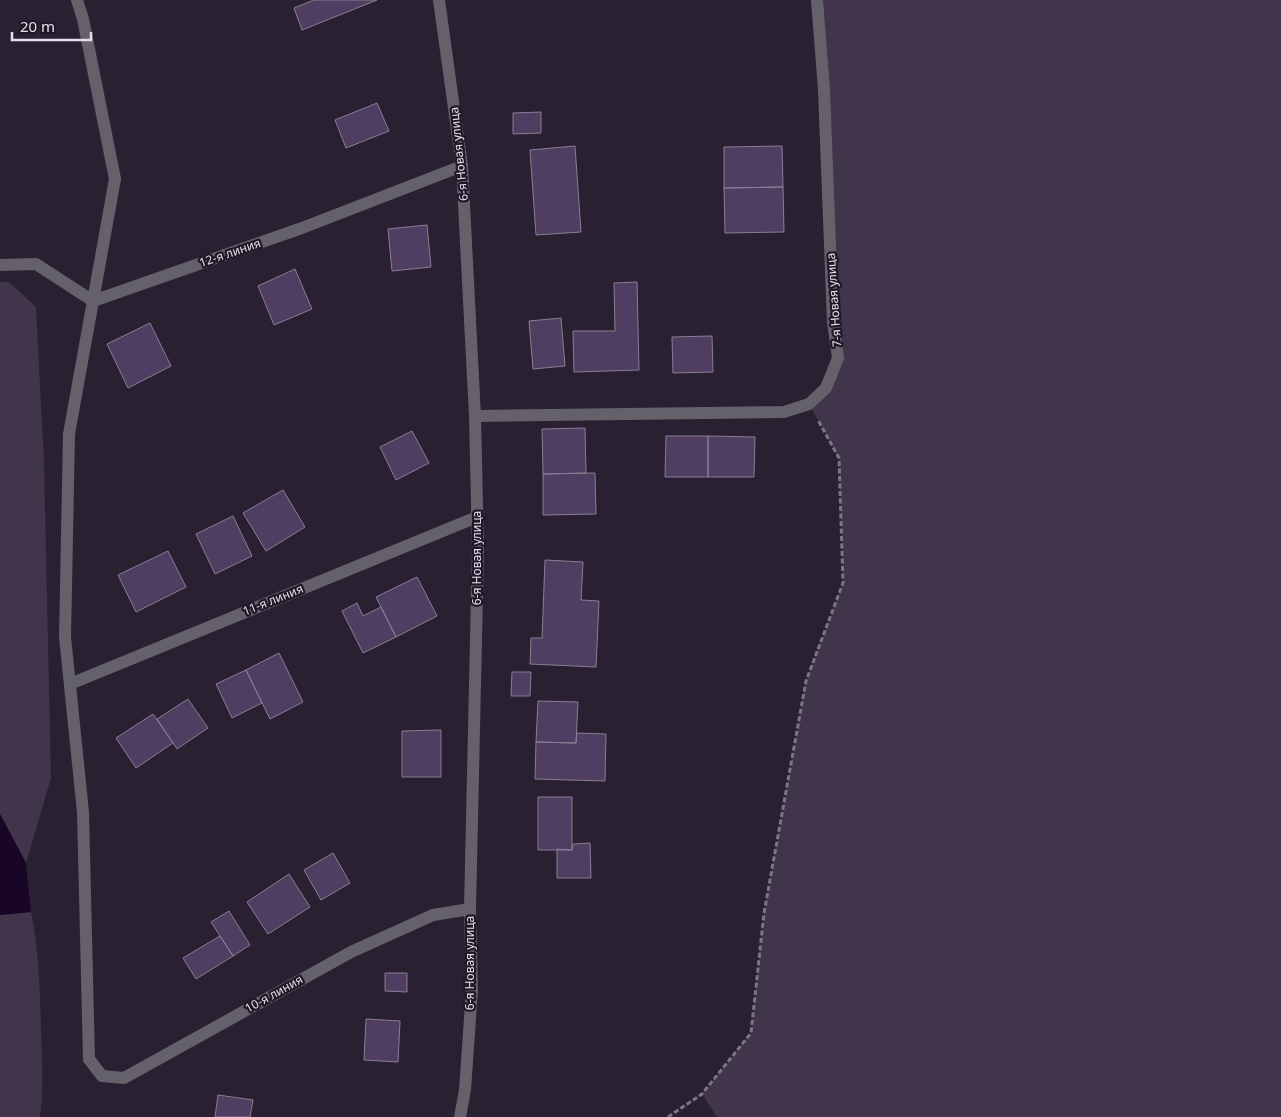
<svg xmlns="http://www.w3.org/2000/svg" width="1281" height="1117" font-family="'Noto Sans',sans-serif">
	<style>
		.green { fill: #40354b }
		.water { fill: #190626 }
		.building { fill: #503d62; stroke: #897f93 }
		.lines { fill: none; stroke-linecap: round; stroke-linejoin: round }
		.path { stroke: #7c7583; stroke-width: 3; stroke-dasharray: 5 2.5; stroke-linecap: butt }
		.service { stroke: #65616a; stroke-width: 12 }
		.minor { stroke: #65616a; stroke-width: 12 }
		.labels { text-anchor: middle; stroke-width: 4.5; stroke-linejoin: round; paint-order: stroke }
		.street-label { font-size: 12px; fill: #e4deea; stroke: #201827 }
	</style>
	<rect width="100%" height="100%" fill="#292131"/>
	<path class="green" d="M 817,0 L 1281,0 L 1281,1117 L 717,1117 L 702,1094 L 751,1033 L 764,913 L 806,681 L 843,583 L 839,458 L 809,404 L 838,358 Z
		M 0,282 L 9,282 L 36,307 L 44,463 L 51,778 L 26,863 L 0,814 Z
		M 31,912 C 39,951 40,991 41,1032 C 42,1060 44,1089 40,1117 L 0,1117 L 0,915 Z"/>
	<path class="water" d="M 0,814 L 26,863 L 31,912 L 0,915 Z"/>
	<path class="building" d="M 314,0 L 377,0 L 302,30 L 294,8 Z
		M 377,103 L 389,131 L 346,148 L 335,120 Z
		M 541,112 L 541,133 L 513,134 L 513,113 Z
		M 575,146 L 581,232 L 536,235 L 530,150 Z
		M 782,146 L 783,187 L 724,188 L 724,147 Z
		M 783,187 L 784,232 L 725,233 L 724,188 Z
		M 427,225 L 431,267 L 392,271 L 388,229 Z
		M 295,269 L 312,309 L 274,325 L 258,286 Z
		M 637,282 L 639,370 L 574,372 L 573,331 L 615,331 L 614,283 Z
		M 561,318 L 565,366 L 533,369 L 529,321 Z
		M 150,323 L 171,366 L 128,388 L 107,344 Z
		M 712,336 L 713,372 L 673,373 L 672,337 Z
		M 585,428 L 586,473 L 543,474 L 542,429 Z
		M 412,431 L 429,463 L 396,480 L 380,447 Z
		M 666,436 L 708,436 L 708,477 L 665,477 Z
		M 708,436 L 755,437 L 754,477 L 708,477 Z
		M 595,473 L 596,514 L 543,515 L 543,474 Z
		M 283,490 L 305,527 L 266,551 L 243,513 Z
		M 233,516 L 252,556 L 215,574 L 196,534 Z
		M 168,551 L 186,587 L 136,612 L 118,575 Z
		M 545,560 L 583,562 L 581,600 L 599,601 L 596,667 L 530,664 L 531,638 L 542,638 Z
		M 417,577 L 437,616 L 396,637 L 376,597 Z
		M 357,603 L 363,616 L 381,607 L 396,637 L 363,653 L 342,611 Z
		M 279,653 L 303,702 L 270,719 L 246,670 Z
		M 246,670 L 262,703 L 232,718 L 216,684 Z
		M 512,672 L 531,672 L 530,696 L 511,696 Z
		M 188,699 L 208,728 L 177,749 L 157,719 Z
		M 538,701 L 578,702 L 576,743 L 536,742 Z
		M 153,714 L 173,743 L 136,768 L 116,738 Z
		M 441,730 L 441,777 L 402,777 L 402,731 Z
		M 577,733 L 606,734 L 605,781 L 535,779 L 536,742 L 576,743 Z
		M 538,797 L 572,797 L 572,850 L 538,850 Z
		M 590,843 L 591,878 L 557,878 L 557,849 L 572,850 L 573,844 Z
		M 333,853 L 350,883 L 321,900 L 304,870 Z
		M 289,874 L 310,907 L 268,934 L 247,902 Z
		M 229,911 L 250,945 L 233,956 L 211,922 Z
		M 220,936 L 233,956 L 196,979 L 183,958 Z
		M 385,973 L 407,973 L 407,992 L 385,991 Z
		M 366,1019 L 400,1021 L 398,1062 L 364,1060 Z
		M 218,1095 L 253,1100 L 250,1117 L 215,1117 Z"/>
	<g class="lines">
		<path class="path" d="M 668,1117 L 702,1094 L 751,1033 L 764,913 L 806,681 L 843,583 L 839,458 L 818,420"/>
		<path class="service" d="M 77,0 L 83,19 L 115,179 L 69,434 L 65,637 L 83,812 L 89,1059"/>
		<path class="minor" d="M 439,0 L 462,166 L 475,416 L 478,549 L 470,909 L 472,990 L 465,1090 L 460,1117
			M 0,265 L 36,264 L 93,301 L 302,228 L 462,166
			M 475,416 L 784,412 L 809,404 L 826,388 L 838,358 L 833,322 L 824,90 L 817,0
			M 70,684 L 477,517
			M 89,1059 L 102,1076 L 124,1078 L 351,952 L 433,915 L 470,909"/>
	</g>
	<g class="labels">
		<g class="street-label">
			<text transform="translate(459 154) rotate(-96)" y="4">6-я Новая улица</text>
			<text transform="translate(230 253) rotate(-19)" y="4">12-я линия</text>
			<text transform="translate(834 300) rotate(-94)" y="4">7-я Новая улица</text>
			<text transform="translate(477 558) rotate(-90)" y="4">6-я Новая улица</text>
			<text transform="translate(273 600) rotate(-22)" y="4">11-я линия</text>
			<text transform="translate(470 963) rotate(-90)" y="4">6-я Новая улица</text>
			<text transform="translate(274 994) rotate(-29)" y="4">10-я линия</text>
		</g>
	</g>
	<path d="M12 32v8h79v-8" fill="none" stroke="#e4deea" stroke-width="2.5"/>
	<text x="20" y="32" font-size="15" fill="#e4deea" stroke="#201827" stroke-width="4" paint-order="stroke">20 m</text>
</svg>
